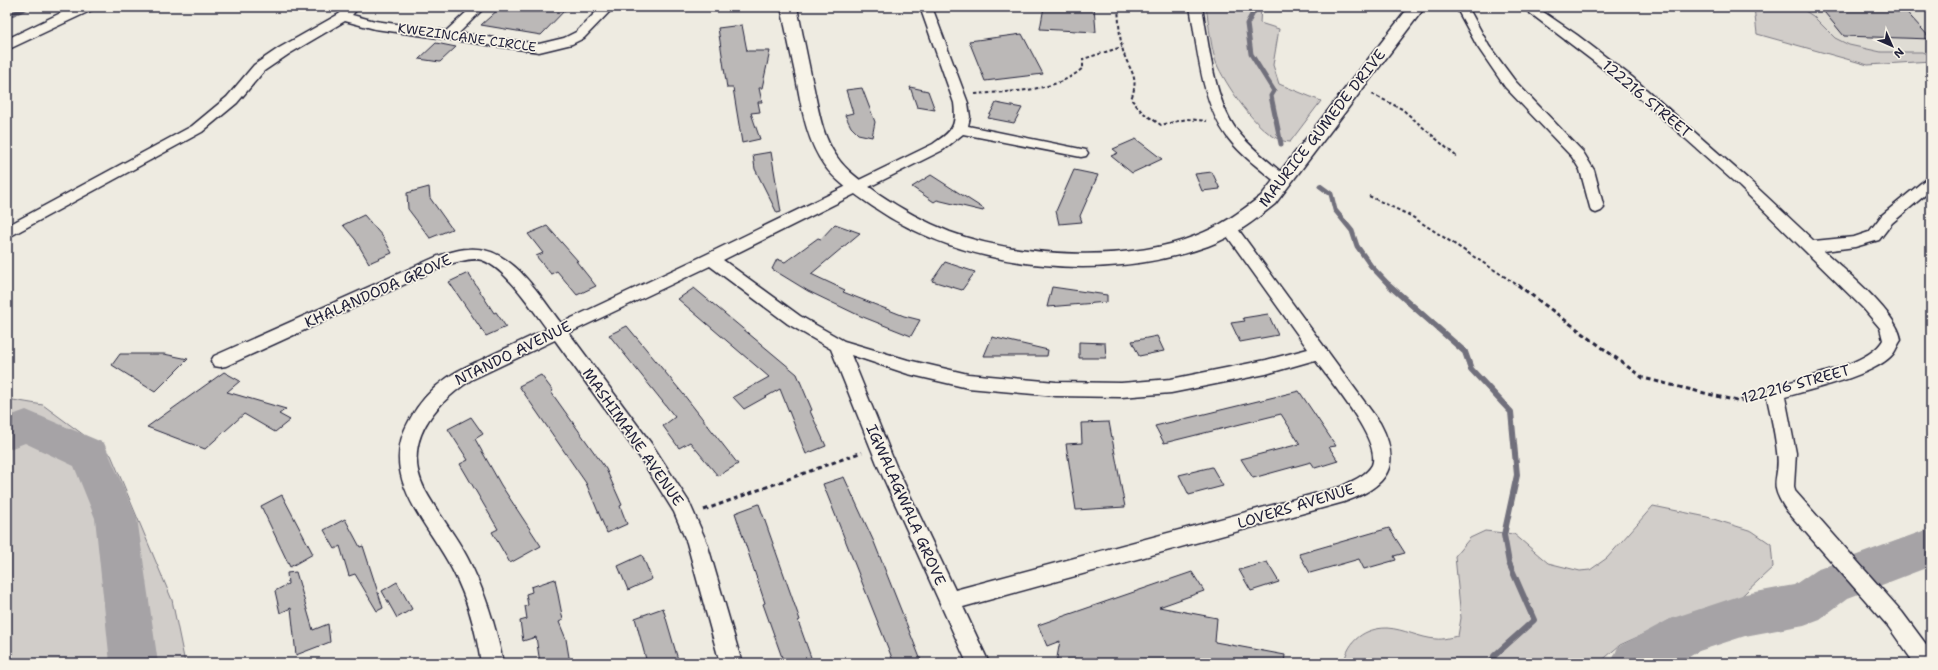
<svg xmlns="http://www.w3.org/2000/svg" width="1938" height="670" font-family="'Shantell Sans',sans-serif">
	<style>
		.built { fill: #dfdcd4 }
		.green { fill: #d1cdc9; stroke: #7a7882 }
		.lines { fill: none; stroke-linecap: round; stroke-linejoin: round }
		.stream-far1 { stroke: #716f7b; stroke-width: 5 }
		.stream { stroke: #716f7b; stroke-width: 6 }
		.river { fill: #a6a3a6; fill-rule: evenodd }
		.building { fill: #bbb8b7; stroke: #22223b }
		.minor-casing { stroke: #22223b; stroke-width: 3 }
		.tertiary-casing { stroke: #22223b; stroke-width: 3 }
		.secondary-casing { stroke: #22223b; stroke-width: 3 }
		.path-far1 { stroke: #22223b; stroke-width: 2; stroke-dasharray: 3.5 2.5; stroke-linecap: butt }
		.path { stroke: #22223b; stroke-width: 3; stroke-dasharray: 4.5 3.5; stroke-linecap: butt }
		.minor { fill: #f7f3e8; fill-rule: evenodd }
		.tertiary { fill: #f7f3e8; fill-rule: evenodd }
		.secondary { fill: #f7f3e8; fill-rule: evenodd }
		.labels { text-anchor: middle; stroke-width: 3.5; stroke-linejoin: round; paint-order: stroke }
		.far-street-label { font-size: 13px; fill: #22223b; stroke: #f7f3e8 }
		.street-label { font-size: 15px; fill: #22223b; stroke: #f7f3e8 }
	</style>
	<rect width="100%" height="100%" fill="#eeebe1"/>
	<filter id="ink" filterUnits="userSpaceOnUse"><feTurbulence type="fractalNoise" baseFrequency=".025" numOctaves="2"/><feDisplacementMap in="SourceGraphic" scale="8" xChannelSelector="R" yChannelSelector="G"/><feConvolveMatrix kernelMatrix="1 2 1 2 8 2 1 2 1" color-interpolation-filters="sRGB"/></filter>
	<g filter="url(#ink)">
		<path class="built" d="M 1754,7 L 1931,7 L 1931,61 L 1868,65 L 1757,34 Z"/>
		<path class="green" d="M 1206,7 L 1261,7 L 1260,23 L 1279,29 L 1273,65 L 1279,84 L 1321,101 L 1290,142 C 1263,142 1229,89 1218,67 C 1211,53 1209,23 1206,7 Z
			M 1754,7 L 1799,7 L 1813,16 L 1835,38 L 1849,45 L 1881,52 L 1922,52 L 1931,56 L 1931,61 L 1868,65 L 1757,34 Z
			M 7,399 L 43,405 L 111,455 L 172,600 L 185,663 L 7,663 Z
			M 1653,506 L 1707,517 L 1752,531 L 1771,544 L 1773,567 L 1733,604 L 1655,629 L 1620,645 L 1599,663 L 1344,663 C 1348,640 1365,628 1387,628 C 1404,629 1420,638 1436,639 C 1443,640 1451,637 1458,636 L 1461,618 L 1455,556 L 1470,538 L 1485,531 L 1514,534 L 1548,563 L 1580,571 L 1590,570 L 1607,558 Z"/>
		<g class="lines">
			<path class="stream-far1" d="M 1254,7 L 1254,11 L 1247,24 L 1251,54 L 1274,91 L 1271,96 L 1281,144
				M 7,16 L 28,7
				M 1320,186 L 1331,194 L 1335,210 L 1352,231 L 1357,246 L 1371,266 L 1390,286"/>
			<path class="stream" d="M 1389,285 L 1465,352 L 1471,369 L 1511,412 L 1517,475 L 1504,535 L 1509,563 L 1534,620 L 1494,656 L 1492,663"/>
			<path class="river" d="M 26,410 L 104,443 L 137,518 L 158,663 L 110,663 L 95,518 L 74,466 L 25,443 L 7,450 L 7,417 Z
				M 1931,528 L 1931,566 L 1848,598 L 1820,619 L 1804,625 L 1745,636 L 1699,651 L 1679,663 L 1611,663 L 1618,647 L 1670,619 L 1745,594 L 1794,585 L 1816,570 Z"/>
		</g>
		<path class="building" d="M 501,7 L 568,7 L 541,35 L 481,25 Z
			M 1044,7 L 1094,7 L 1096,32 L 1040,29 Z
			M 1820,7 L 1902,7 L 1931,39 L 1844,36 Z
			M 742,25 L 747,51 L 770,51 L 762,88 L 759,88 L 762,102 L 758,102 L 760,112 L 751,113 L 760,139 L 742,143 L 733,88 L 727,88 L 718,28 Z
			M 1022,34 L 1043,74 L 985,81 L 969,41 Z
			M 436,43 L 456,47 L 440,62 L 419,59 Z
			M 910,87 L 928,91 L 935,110 L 917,107 Z
			M 862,88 L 875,122 L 872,137 L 858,134 L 851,127 L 845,115 L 853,113 L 846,90 Z
			M 996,103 L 1022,108 L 1014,123 L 988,118 Z
			M 1136,139 L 1162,159 L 1132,173 L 1111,156 L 1118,153 L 1113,149 Z
			M 771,152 L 781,212 L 777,213 L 755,169 L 753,155 Z
			M 1074,170 L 1098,175 L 1080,216 L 1082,222 L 1059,224 L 1056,211 Z
			M 1212,172 L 1220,189 L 1202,191 L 1195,174 Z
			M 931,175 L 984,209 L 983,211 L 937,200 L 934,202 L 912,187 Z
			M 429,187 L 430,198 L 452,229 L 430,238 L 408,209 L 407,193 Z
			M 364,215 L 383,237 L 392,253 L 369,263 L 355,239 L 343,225 Z
			M 835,224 L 860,233 L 811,274 L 845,290 L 843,292 L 904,316 L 920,320 L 911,336 L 858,315 L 808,291 L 772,269 L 777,259 L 785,262 L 818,238 L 821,239 Z
			M 547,226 L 578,261 L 576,261 L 596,286 L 577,295 L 557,271 L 551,274 L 536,256 L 543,253 L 528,234 Z
			M 945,262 L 975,272 L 962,290 L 932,281 Z
			M 468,273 L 494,313 L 496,312 L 506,327 L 486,336 L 449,282 Z
			M 1052,287 L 1107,295 L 1107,302 L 1047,307 Z
			M 694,288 L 797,374 L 812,410 L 810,411 L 826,446 L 806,454 L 780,389 L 744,409 L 733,397 L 769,377 L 678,299 Z
			M 1268,314 L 1278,335 L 1240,342 L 1231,323 L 1245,321 L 1243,318 Z
			M 627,326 L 684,395 L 738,464 L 718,476 L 690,442 L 679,448 L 663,426 L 675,417 L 609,335 Z
			M 1157,336 L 1164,351 L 1139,356 L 1132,341 Z
			M 992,337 L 1048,350 L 1047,356 L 984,356 Z
			M 1079,342 L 1105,343 L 1106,358 L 1079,358 Z
			M 120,354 L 164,354 L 188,359 L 155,392 L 112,365 Z
			M 224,372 L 240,381 L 227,392 L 286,409 L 279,414 L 290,420 L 275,432 L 244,414 L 205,449 L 147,427 Z
			M 541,375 L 553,391 L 551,392 L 606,469 L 622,505 L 620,506 L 627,524 L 607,533 L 586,483 L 519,386 Z
			M 1299,391 L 1336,446 L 1329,447 L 1338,461 L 1315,468 L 1311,462 L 1253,478 L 1241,459 L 1300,444 L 1281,414 L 1164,443 L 1155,426 Z
			M 471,417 L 483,434 L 475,439 L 501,485 L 541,546 L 510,563 L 492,532 L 498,529 L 460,464 L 468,460 L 448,429 Z
			M 1109,422 L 1125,507 L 1076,510 L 1066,444 L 1082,443 L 1081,423 Z
			M 1212,467 L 1223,486 L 1189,495 L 1179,475 Z
			M 844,477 L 874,542 L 922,663 L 894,663 L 823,484 Z
			M 282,495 L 313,554 L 290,567 L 261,506 Z
			M 759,504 L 800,620 L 798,621 L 813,663 L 784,663 L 763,604 L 765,603 L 735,513 Z
			M 345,519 L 360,547 L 363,546 L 383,608 L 377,611 L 355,574 L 349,576 L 340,546 L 335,549 L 324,530 Z
			M 1389,528 L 1405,553 L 1394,556 L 1396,560 L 1364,569 L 1359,559 L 1310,573 L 1299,554 Z
			M 642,555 L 652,579 L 628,590 L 618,566 Z
			M 1267,562 L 1279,582 L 1251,591 L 1239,570 Z
			M 296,572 L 313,630 L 328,624 L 330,642 L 296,655 L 291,608 L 280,613 L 275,591 L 288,584 L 287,573 Z
			M 1192,572 L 1204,591 L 1159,607 L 1217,618 L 1215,642 L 1285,655 L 1284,663 L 1056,663 L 1060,641 L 1047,646 L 1038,625 Z
			M 555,579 L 563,620 L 559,622 L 566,639 L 570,663 L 540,663 L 536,637 L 523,641 L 520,621 L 527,619 L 525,606 L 528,605 L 526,594 L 532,592 L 531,587 Z
			M 397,582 L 412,609 L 397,618 L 382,591 Z
			M 663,608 L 679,663 L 647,663 L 635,618 Z"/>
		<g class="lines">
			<defs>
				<path id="minor" d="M 346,7 L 359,7 L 352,15 L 375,21 L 446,31 L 472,7 L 485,7 L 459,33 L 539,44 L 564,38 L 576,32 L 601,7 L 614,7 L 584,38 L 572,44 L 539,52 L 375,29 L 345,21 L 289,54 L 264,71 L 237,103 L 202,132 L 7,238 L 7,226 L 192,126 L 227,97 L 254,65 L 279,48 L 339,14 Z
					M 920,7 L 932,7 L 968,103 L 970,117 L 968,126 L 1081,149 L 1086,150 L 1088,153 L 1086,156 L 1081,157 L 963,134 L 943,150 L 723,260 L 800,316 L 844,341 L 908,360 L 968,374 L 1056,382 L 1121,383 L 1171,379 L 1266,360 L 1308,349 L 1222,229 L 1225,225 L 1230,224 L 1235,225 L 1380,423 C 1403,466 1387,487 1344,502 L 963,607 L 989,663 L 967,663 L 878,466 L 831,349 L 788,324 L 710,266 L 569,333 L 653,446 L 689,502 L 707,543 L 742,663 L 720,663 L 687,543 L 674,512 L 639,456 L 555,340 L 471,380 C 433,405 401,443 425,490 C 438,514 455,534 467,557 C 485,591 496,626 503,663 L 481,663 C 476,631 468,600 453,571 C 429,523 377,478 409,421 C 418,404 431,389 447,378 C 459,369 473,364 487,357 C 507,348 527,338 547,329 C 531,308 507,269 482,260 C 472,257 459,262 449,264 L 226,366 L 220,367 L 214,366 L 211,361 L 214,356 L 438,256 C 448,253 459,249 468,249 C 511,245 538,294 561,323 L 705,255 L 933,144 C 952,131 957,127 954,103 ZM 851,355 L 908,374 L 968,388 L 1056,396 L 1121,397 L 1171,393 L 1266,374 L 1315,360 C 1329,380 1382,441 1372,465 C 1366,476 1350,482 1340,487 L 955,590 L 896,466 Z
					M 1190,7 L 1202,7 C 1209,45 1214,103 1239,133 C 1253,150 1271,163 1287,177 L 1289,180 L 1287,183 L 1277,183 C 1260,169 1241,155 1228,138 C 1201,102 1198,50 1190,7 Z
					M 1456,7 L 1468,7 L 1489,46 L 1515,81 L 1583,152 L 1594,170 L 1604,208 L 1601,211 L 1596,213 L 1591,211 L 1580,170 L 1572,157 L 1505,87 L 1477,46 Z
					M 1522,7 L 1536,7 L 1577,35 L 1632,77 L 1750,181 L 1814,241 L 1854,237 L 1869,232 L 1882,215 L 1926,179 L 1931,177 L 1931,190 L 1892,223 L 1879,240 L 1855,247 L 1824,251 C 1843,269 1899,314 1901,340 C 1898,344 1896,350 1893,354 C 1876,375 1812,389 1785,397 L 1796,453 L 1794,486 L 1795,491 L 1902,612 L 1931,651 L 1931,663 L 1914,663 L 1888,626 L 1787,511 C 1766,481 1781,481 1777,452 C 1775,432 1770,412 1766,393 L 1769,388 C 1797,379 1869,366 1883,340 L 1880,328 L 1863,308 L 1740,187 L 1669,124 L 1622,83 Z"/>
				<path id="tertiary" d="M 781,7 L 797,7 C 802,31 807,56 812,80 C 818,106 821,135 837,157 C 847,172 864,183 879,194 C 901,209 925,222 950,232 C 1017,257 1128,263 1195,236 C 1220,227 1240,212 1261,196 L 1409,7 L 1425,7 L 1275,204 C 1254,221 1233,237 1208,246 C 1103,284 964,270 872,206 C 855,194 836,182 824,165 C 806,139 802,109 796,78 C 791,54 786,31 781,7 Z"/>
				<path id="secondary" d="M 73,7 L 94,7 L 92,10 L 7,50 L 7,39 Z"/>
			</defs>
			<use href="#minor" class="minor-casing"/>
			<use href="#tertiary" class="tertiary-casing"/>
			<use href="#secondary" class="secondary-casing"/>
			<path class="path-far1" d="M 310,7 L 325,10
				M 1118,7 C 1119,20 1119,34 1122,47 C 1127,70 1141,74 1131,99 L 1142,112 L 1161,125 L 1187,119 L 1207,121
				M 975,94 C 1011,91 1054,93 1083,68 L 1083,59 L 1122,47
				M 1372,94 L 1402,109 L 1457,157
				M 1369,196 L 1411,216 L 1519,286"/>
			<path class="path" d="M 1518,285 L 1643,378 L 1737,401 L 1757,397
				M 704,510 L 862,452"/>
			<use href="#minor" class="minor"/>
			<use href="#tertiary" class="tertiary"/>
			<use href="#secondary" class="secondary"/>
		</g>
	</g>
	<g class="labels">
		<g class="far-street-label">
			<text transform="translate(467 37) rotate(8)" y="5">KWEZINCANE CIRCLE</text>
		</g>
		<g class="street-label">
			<text transform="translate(1647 99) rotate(40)" y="5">122216 STREET</text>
			<text transform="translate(1322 128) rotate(-52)" y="5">MAURICE GUMEDE DRIVE</text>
			<text transform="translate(378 291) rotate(-24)" y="5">KHALANDODA GROVE</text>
			<text transform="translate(513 353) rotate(-26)" y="5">NTANDO AVENUE</text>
			<text transform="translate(1796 384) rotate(-15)" y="5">122216 STREET</text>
			<text transform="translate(633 437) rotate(55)" y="5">MASHIMANE AVENUE</text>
			<text transform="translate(906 505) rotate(66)" y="5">IGWALAGWALA GROVE</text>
			<text transform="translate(1296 506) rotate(-17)" y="5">LOVERS AVENUE</text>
		</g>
	</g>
	<rect width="1938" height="670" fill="none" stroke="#f7f3e8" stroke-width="24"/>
	<rect x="12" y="12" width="1914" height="646" fill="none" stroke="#22223b" stroke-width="1.5" filter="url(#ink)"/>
	<g transform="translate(1892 46) rotate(135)" stroke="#f7f3e8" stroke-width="3" paint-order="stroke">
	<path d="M0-3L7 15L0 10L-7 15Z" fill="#22223b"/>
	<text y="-6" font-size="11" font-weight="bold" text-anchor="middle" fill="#22223b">N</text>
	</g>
</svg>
